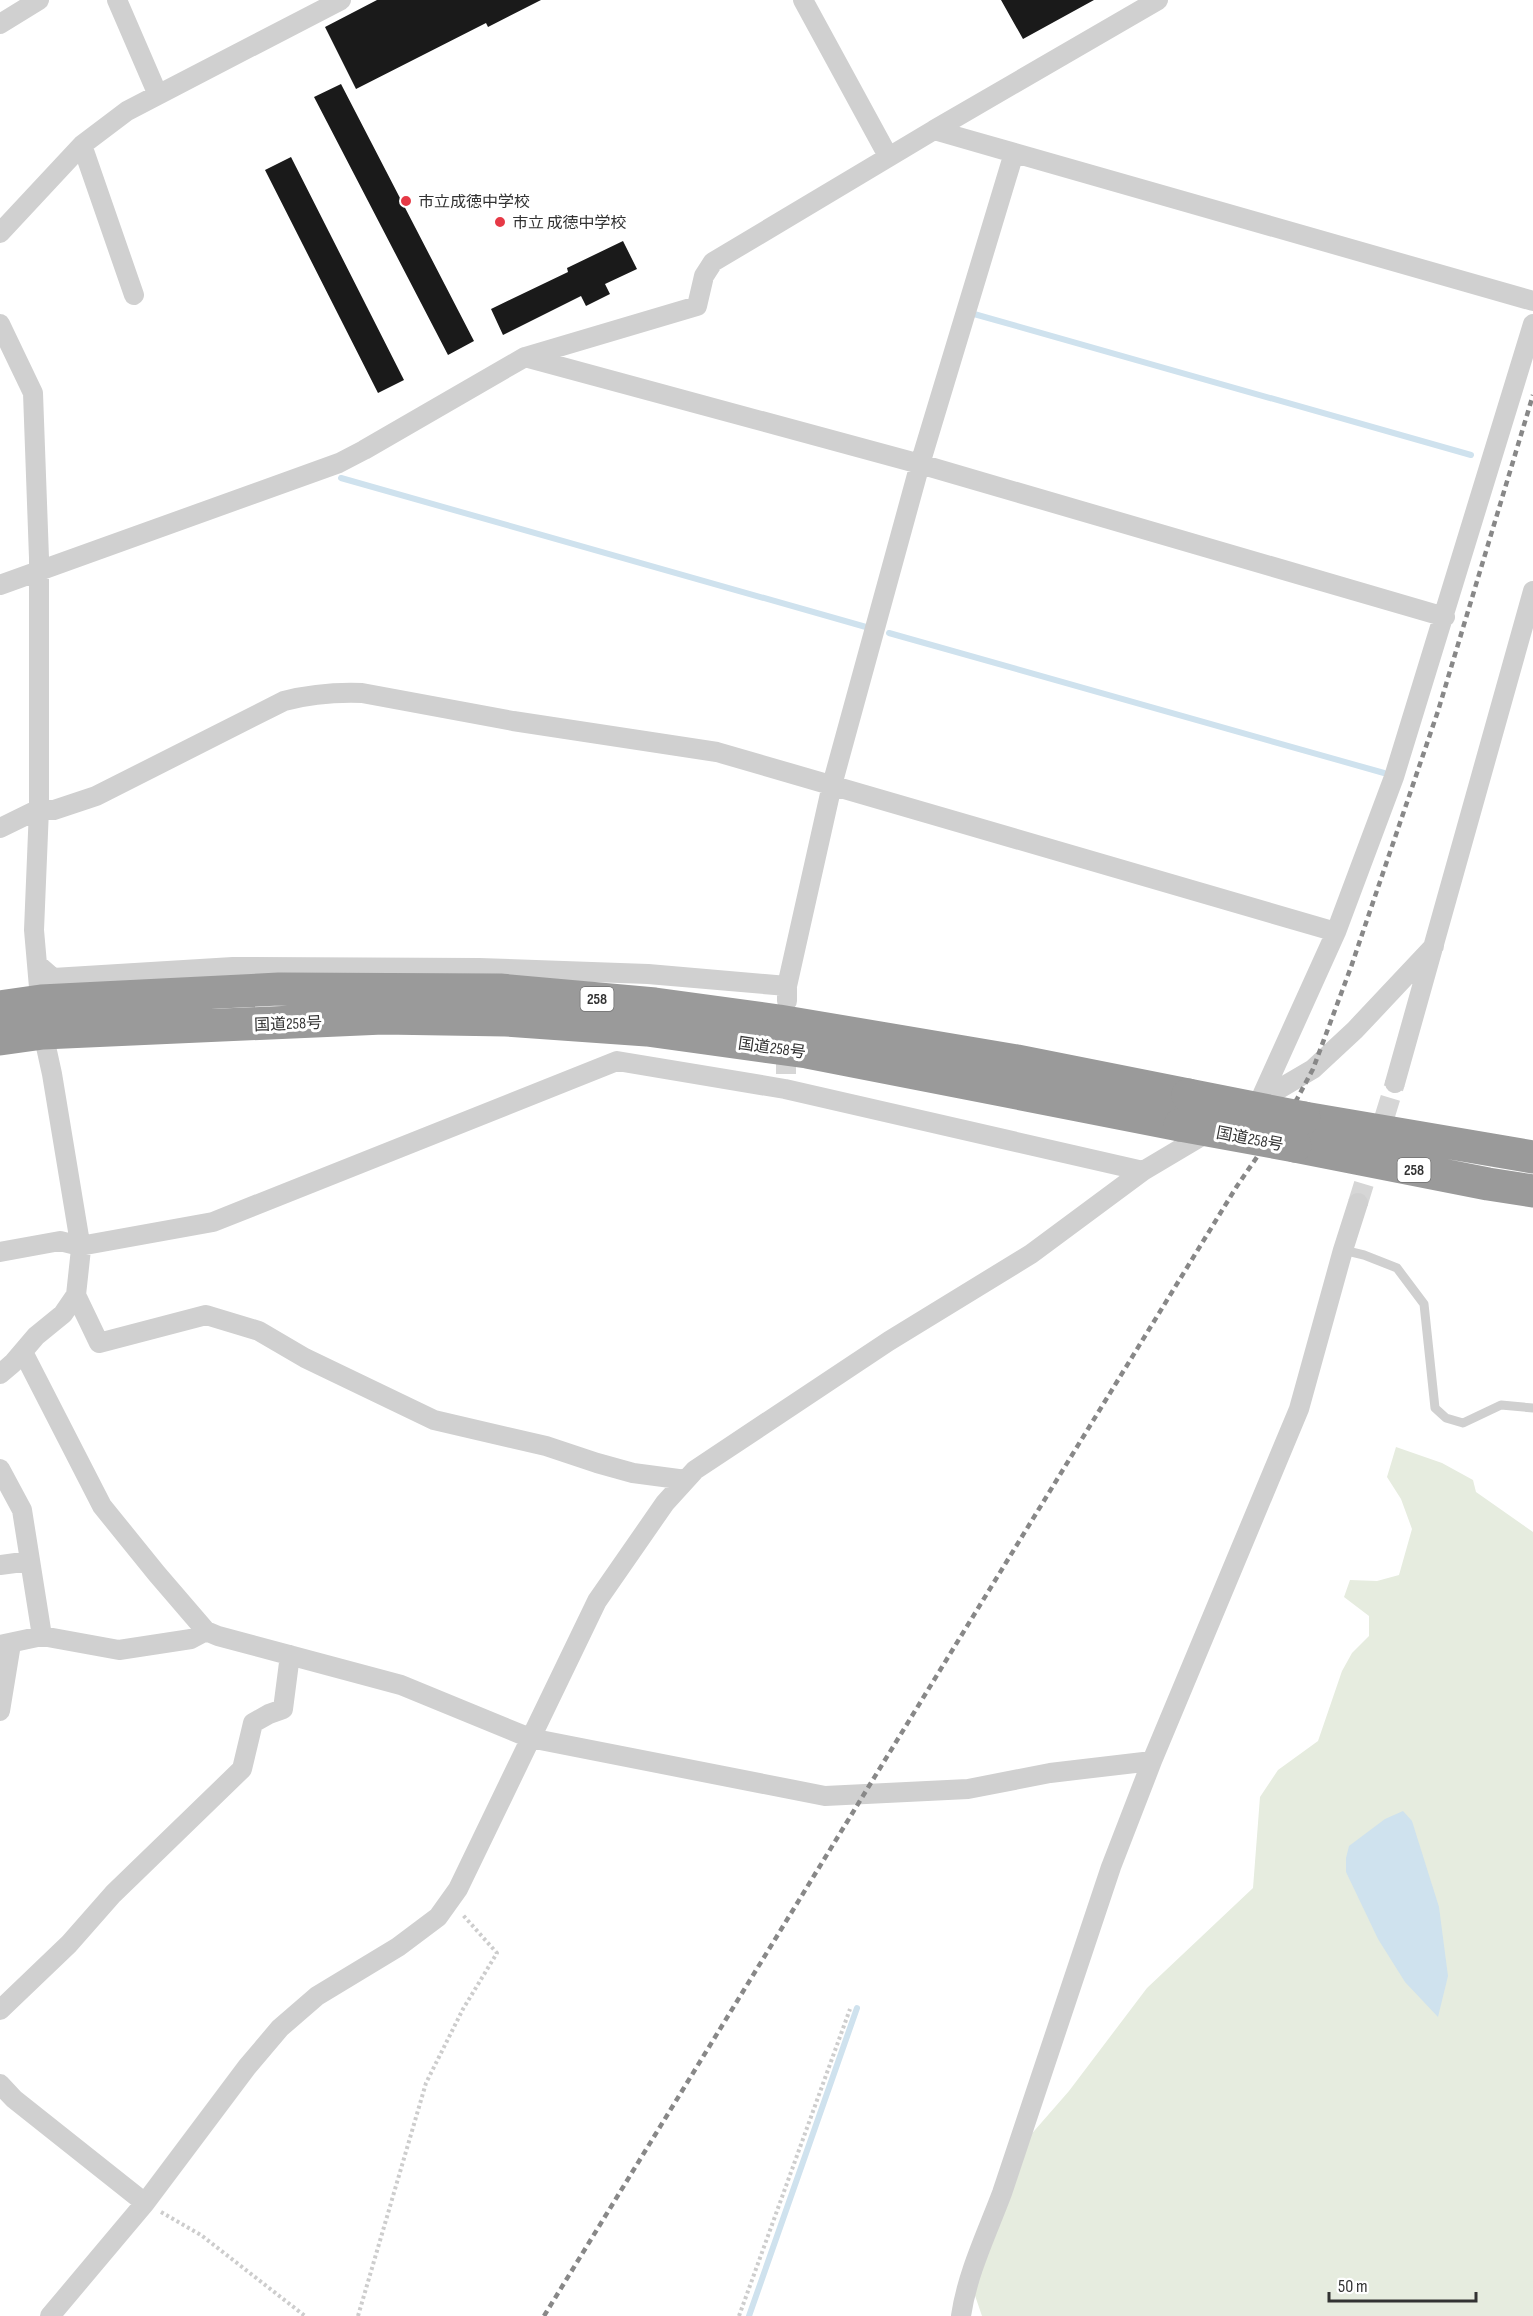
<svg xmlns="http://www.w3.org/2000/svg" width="1533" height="2316" font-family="'Sofia Sans Condensed','Noto Sans JP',sans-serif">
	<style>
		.green { fill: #e6ecdf }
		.water { fill: #cfe2ee }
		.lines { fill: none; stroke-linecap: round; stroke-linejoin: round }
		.stream { stroke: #cfe2ee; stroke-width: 6 }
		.building { fill: #1a1a1a }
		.street-tunnel { stroke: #d6d6d6; stroke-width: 20; stroke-dasharray: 20 10; stroke-linecap: butt }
		.path { stroke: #cdcdcd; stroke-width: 4; stroke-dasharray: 3 3; stroke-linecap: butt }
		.lane { stroke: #d0d0d0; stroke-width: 9 }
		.street { stroke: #d0d0d0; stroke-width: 20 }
		.highway { stroke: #9a9a9a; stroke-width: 33 }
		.rail { stroke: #888; stroke-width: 4.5; stroke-dasharray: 6 4.5; stroke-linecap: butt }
		.highway-bridge { stroke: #9a9a9a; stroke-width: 33 }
		.poi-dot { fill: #e63946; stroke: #fff; stroke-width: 2 }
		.labels { text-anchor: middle; stroke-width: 6; stroke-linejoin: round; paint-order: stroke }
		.shield { fill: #fff; stroke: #707070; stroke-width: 1.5 }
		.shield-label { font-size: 15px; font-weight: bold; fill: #333 }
		.poi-label { font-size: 16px; fill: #333; stroke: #fff; text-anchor: start }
		.street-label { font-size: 16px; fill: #333; stroke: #fff }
	</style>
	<rect width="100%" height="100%" fill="#fff"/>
	<path class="green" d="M 1396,1447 L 1442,1463 L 1473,1480 L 1476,1492 L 1533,1532 L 1533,2316 L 982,2316 L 969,2278 L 1014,2154 L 1069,2091 L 1147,1988 L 1253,1888 L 1260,1797 L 1278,1770 L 1318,1741 L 1342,1671 L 1352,1653 L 1369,1636 L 1369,1616 L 1344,1597 L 1350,1580 L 1377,1581 L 1399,1575 L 1412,1529 L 1401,1499 L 1387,1477 Z"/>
	<path class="water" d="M 1403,1811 L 1412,1821 L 1439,1907 L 1448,1976 L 1438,2017 L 1405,1982 L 1378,1939 L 1346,1872 L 1346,1858 L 1349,1846 L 1385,1819 Z"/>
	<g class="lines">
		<path class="stream" d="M 974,314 L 1471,455
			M 341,478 L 866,627
			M 889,633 L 1384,773
			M 749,2316 L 857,2008"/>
	</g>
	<path class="building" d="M 377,0 L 541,0 L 488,27 L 486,23 L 356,89 L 325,27 Z
		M 1001,0 L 1094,0 L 1023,39 Z
		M 341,84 L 474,341 L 448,355 L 314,97 Z
		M 291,157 L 404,380 L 378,393 L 265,170 Z
		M 623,241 L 637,269 L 605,284 L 610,294 L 586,306 L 581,296 L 503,335 L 491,309 L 568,272 L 567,268 Z"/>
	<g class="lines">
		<path class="street-tunnel" d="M 786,1074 L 786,1040
			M 1358,1203 L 1395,1083"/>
		<path class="path" d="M 161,2212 L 201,2235 L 305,2316
			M 358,2316 L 426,2083 L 463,2009 L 497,1953 L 462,1914
			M 739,2316 L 850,2009"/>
		<path class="lane" d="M 1343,1250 L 1364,1255 L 1397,1268 L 1424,1304 L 1435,1408 L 1446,1418 L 1463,1423 L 1501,1405 L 1533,1408"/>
		<path class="street" d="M 117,0 L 158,95
			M 803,0 L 888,156
			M 0,24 L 39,0
			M 934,130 L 1158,0
			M 82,145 L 134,295
			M 0,233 L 82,145 L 127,111 L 341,0
			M 0,324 L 33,393 L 39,558 L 39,809 L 34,930 L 43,1033 L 52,1074 L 81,1249 L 76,1295 L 63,1314 L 36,1336 L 13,1363 L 0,1374
			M 525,357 L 920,464 L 1445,617
			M 0,585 L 339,463 L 364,450 L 525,357 L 697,306 L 704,276 L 713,262 L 934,130 L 1533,301
			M 0,828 L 39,809 L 54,810 L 96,796 L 284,701 C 311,694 334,692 362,693 L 513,721 L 717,752 L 1336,932
			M 37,964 L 53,978 L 233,967 L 479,968 L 648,974 L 787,986
			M 787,1001 L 787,986 L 832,785 L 920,464 L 1014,153
			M 1395,1083 L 1533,591
			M 1260,1100 L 1336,932 L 1394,777 L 1533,324
			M 1247,1108 L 1313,1069 L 1355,1030 L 1434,946
			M 0,1252 L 60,1241 L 80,1246 L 213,1222 L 617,1061 L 785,1089 L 1143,1171
			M 76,1295 L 99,1343 L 206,1315 L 259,1331 L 305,1358 L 434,1420 L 546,1446 L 597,1463 L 633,1473 L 686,1480
			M 23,1352 L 102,1506 L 157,1574 L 206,1631 L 218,1636 L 401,1685 L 530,1738 L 825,1796 L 968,1789 L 1050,1773 L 1152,1761
			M 0,1469 L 22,1510 L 42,1636
			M 0,1565 L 30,1561
			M 0,1645 L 42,1636 L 119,1650 L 191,1639 L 206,1631
			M 0,1711 L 11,1644
			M 0,2010 L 69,1944 L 113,1894 L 242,1769 L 253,1723 L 269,1714 L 283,1709 L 290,1655
			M 0,2084 L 14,2099 L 145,2203
			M 50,2316 L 145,2203 L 247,2067 L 280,2028 L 317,1996 L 398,1947 L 438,1917 L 458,1889 L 597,1601 L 665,1503 L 695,1470 L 889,1341 L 1031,1254 L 1143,1171 L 1212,1130
			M 961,2316 C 967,2274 987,2233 1002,2193 L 1111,1867 L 1152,1761 L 1299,1409 L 1343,1250 L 1358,1203"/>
		<path class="highway" d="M 0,1007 L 41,1001 L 279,989 L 500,990 L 655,1004 L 779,1021 L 1017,1061 L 1188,1095
			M 0,1039 L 43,1033 L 383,1018 L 506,1020 L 647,1030 L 807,1052 L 1180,1125
			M 1304,1118 L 1533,1157
			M 1295,1146 L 1488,1184 L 1533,1191"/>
		<path class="rail" d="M 544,2316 L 1237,1186 L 1297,1099 L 1313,1069 L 1351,967 L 1438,711 L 1533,395"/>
		<path class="highway-bridge" d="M 1188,1095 L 1304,1118
			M 1180,1125 L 1295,1146"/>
	</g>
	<g class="poi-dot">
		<circle cx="406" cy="201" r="6"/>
		<circle cx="500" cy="222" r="6"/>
	</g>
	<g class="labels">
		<g class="shield">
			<rect x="580.5" y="987" width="33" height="24" rx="4.5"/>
			<rect x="1397.5" y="1158" width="33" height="24" rx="4.5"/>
		</g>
		<g class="shield-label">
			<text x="597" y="1004">258</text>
			<text x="1414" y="1175">258</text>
		</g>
		<g class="poi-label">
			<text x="418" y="207">市立成徳中学校</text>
			<text x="512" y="228">市立 成徳中学校</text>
		</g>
		<g class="street-label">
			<text transform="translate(288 1023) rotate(-2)" y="6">国道258号</text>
			<text transform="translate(772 1047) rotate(8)" y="6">国道258号</text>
			<text transform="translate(1250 1138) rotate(11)" y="6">国道258号</text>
		</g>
	</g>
	<path d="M1329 2292v9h147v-9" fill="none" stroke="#333333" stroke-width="3"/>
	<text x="1338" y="2292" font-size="18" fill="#333333" stroke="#ffffff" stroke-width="4.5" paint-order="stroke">50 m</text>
</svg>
